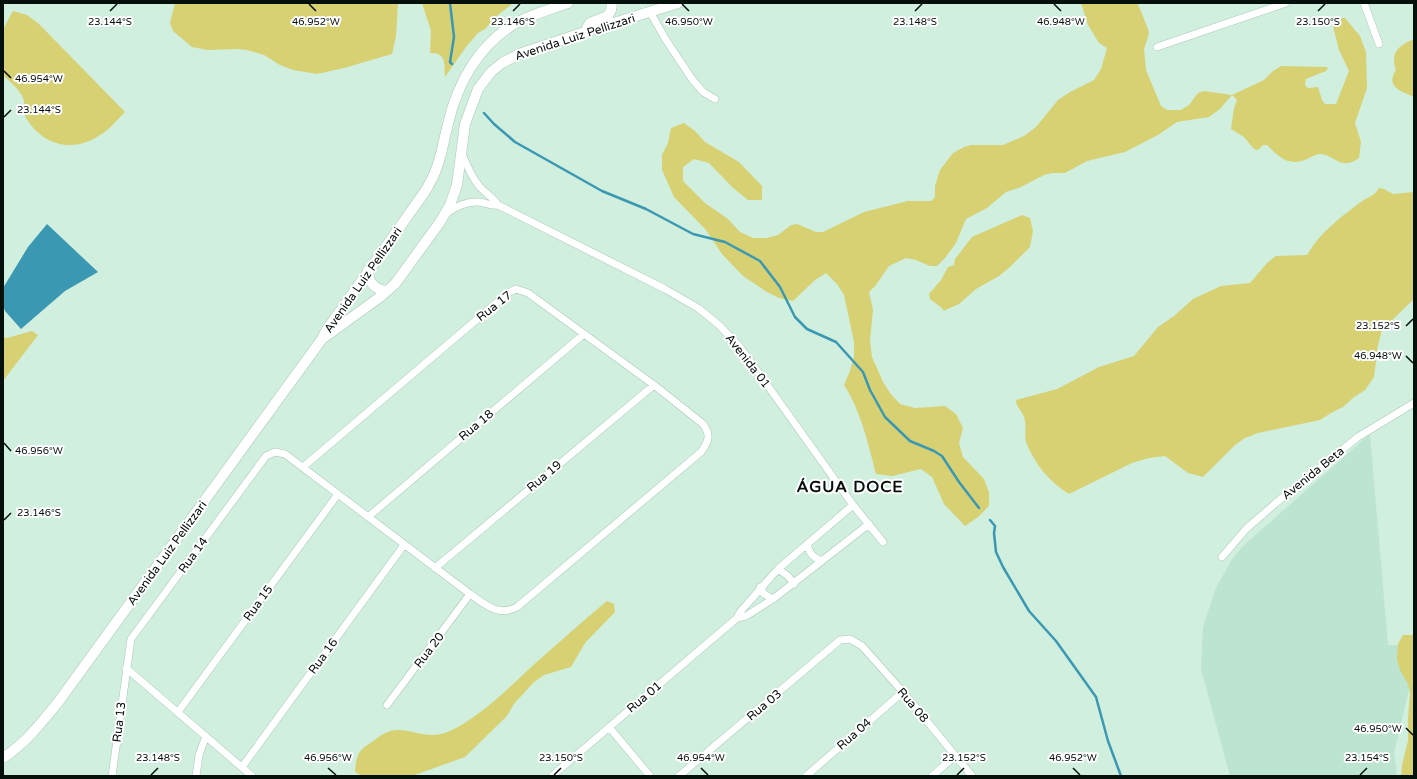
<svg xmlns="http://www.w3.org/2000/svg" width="1417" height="779" font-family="'Varela Round',sans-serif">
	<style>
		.built { fill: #bde4d0 }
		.green { fill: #d7d174 }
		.water { fill: #3b98b3 }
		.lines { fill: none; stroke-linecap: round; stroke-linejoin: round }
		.stream { stroke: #3b98b3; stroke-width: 2.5 }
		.street-casing { stroke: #a9c7b7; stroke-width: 8 }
		.secondary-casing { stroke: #a9c7b7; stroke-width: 11 }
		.street { stroke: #fff; stroke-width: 7 }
		.secondary { stroke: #fff; stroke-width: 10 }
		.ticks { fill: none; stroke: #06100b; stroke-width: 1.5 }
		.labels { text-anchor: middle; stroke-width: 4; stroke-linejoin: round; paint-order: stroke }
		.street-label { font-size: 12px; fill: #06100b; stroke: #fff }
		.district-label { font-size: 16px; font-weight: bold; letter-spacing: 1px; fill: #06100b; stroke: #fff }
		.ticks-label { font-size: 10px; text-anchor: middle; fill: #06100b; stroke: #fff; stroke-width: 4; stroke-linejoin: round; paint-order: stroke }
	</style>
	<rect width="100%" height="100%" fill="#d0efde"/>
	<path class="built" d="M 1370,434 L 1388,645 L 1414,645 L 1414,669 L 1394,753 L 1397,776 L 1230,776 L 1201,669 L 1203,627 L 1215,590 L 1232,559 L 1243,546 Z"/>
	<path class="green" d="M 175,3 L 398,3 L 396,36 L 392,54 L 344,68 L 317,74 L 293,70 L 280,65 L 264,55 L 247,50 L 237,49 L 208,50 L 192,47 L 173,31 L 170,23 Z
		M 422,3 L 513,3 L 497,16 L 485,29 L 478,33 L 466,47 L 445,77 C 444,65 447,52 430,53 L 431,31 Z
		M 1081,3 L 1138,4 L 1148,29 L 1149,34 L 1144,49 L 1146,70 L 1161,106 L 1167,110 L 1181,110 L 1189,105 L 1198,93 L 1204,91 L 1232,95 L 1264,80 L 1273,71 L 1281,66 L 1326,67 L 1328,68 L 1326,71 L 1306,79 L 1305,85 L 1308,88 L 1318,87 L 1322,100 L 1325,104 L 1336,104 L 1349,71 L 1339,50 L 1332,22 L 1335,18 L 1345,18 L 1360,36 L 1366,52 L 1367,88 L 1355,123 L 1361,142 L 1359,158 C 1339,172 1334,153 1319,154 C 1313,155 1307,160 1301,161 C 1286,165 1277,155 1267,145 L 1263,145 L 1258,150 L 1254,149 L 1244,137 L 1231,129 L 1234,108 L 1237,100 L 1232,95 L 1220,109 L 1209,117 L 1177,122 L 1158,135 L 1125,152 L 1087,161 L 1065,173 L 1052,173 L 1044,175 L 1021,187 L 1006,192 L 987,208 L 966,219 L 956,243 L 945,258 L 937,266 L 930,266 L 916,260 L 906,258 L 889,266 L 876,285 L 869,292 L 873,310 L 870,340 L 872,357 L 883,382 L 890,393 L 900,404 L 915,408 L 945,406 L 956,414 L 963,428 L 959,443 L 963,457 L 984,479 L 989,492 L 989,506 L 978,517 L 965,526 L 944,504 L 932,477 L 921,469 L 892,476 L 876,474 C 869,446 860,409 844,385 L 850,371 L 854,356 L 854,342 L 844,295 L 837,284 L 826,273 L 815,280 L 793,301 L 779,298 L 767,292 L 743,276 L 722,254 L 706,230 L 674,197 L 662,170 L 662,155 L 668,143 L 671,128 L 684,123 L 695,131 L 705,142 L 739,162 L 762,186 L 762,200 L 748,200 L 732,187 L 709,163 L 694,159 L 683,167 L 683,181 L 705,203 L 728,219 L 740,232 L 753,238 L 767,238 L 778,235 L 791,225 L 797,224 L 816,232 L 823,232 L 864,212 L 908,201 L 931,201 L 935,197 L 935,186 L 940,170 L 953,153 L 964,147 L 971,145 L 1003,145 L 1024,136 L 1036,127 L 1058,100 L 1070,92 L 1094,80 L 1101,69 L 1107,48 L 1099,43 L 1088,25 Z
		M 13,11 L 27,15 L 39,24 L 125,112 C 117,120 109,130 100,135 C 72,154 41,145 25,116 C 22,111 25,106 24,101 C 22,91 10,82 3,75 L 3,29 Z
		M 1414,39 L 1414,97 C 1401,91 1385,87 1396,70 C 1390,52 1398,46 1414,39 Z
		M 1379,188 L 1384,189 L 1393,194 L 1414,192 L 1414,299 L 1382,330 L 1378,345 L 1374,377 L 1365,390 L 1354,397 L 1343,407 L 1331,413 L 1320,420 L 1258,433 L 1245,438 L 1235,445 L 1203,477 L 1188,473 L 1165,456 L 1149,458 L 1132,463 L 1069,494 C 1049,482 1034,463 1026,442 C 1024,434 1027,424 1024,417 C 1022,411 1016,407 1016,400 L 1057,389 L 1099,367 L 1134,356 L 1158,327 L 1174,316 L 1193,299 L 1221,286 L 1250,283 L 1268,262 L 1276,256 L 1307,255 C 1320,232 1341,217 1362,201 C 1369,197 1375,195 1379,188 Z
		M 1022,215 L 1030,218 L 1033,231 L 1030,247 L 1010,267 L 999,276 L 976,289 L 959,304 L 943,311 L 943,309 L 930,299 L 929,294 L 941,280 L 948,267 L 954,265 L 955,259 L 972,237 Z
		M 32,331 L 38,335 L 3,381 L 3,337 L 7,338 Z
		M 607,601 L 614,604 L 615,612 L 585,643 L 571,667 L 544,675 L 533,683 L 514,704 L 507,716 L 465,757 L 412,776 L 362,776 L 355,772 C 356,756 358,750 372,742 C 377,738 384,733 390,731 C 409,726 427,742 450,731 C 479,717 506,691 529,669 C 555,646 580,623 607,601 Z
		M 1403,635 L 1414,635 L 1414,776 L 1401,776 L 1402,765 L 1408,741 L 1408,718 L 1410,693 L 1408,684 L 1400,670 L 1397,659 L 1398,644 Z"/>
	<path class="water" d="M 47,224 L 98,272 L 65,291 L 21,329 L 5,311 L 3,305 L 3,288 L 28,247 Z"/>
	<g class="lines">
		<path class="stream" d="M 450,3 L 454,37 L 450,62 L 452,64
			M 484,113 L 494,124 L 515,142 L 602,191 L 646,209 L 693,234 L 725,242 L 760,261 L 780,287 L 795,317 L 807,329 L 836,342 L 863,372 L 870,390 L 885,417 L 910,441 L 934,451 L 942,456 L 959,482 L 979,508
			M 990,520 L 995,526 L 994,533 L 996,552 L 1003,567 L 1029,611 L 1056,641 L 1096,697 L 1108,741 L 1121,776"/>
		<defs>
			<path id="street" d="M 1364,3 L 1379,44
				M 650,12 L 666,40 L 692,79 L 703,92 L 715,99
				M 1157,47 L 1286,3
				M 462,154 C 467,165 471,176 479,186 C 485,193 493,197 498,205 L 665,289 L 698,308 L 719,325 L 740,347 L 853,505 L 883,542
				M 445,214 C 456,207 466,201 479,202 C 486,203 491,206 498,205
				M 368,517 L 584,334
				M 807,544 C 809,553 813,558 822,561
				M 1222,557 L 1246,529 L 1277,502 L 1358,437 L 1414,403
				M 435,568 L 654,385
				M 778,569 L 788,576 L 794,584
				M 760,587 L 764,594 L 773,599
				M 737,618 L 740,612 L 778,569 L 853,505
				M 126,668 L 252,776
				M 387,705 L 470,594
				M 178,712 L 338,494
				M 609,727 L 650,776
				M 242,767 L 404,545
				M 112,776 L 131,639 L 266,456 L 275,452 L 285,454 L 470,594 C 486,605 498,617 517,607 L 701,452 C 709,441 711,435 703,424 L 654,385 L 528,293 L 516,289 L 508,293 L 303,467
				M 196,776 L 199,755 L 206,736
				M 552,776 L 737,618 L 746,616 L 773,599 L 869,524
				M 679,776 L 840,640 L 850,639 L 862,646 L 903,692 L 972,776
				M 806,776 L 903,692
				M 932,776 L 955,756"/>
			<path id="secondary" d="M 587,28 L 590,23 L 608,16 L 611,10 L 612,3
				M 368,270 C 368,282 375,290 387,291
				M 322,339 L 380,297 L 395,284 L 440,222 L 450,205 L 457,185 L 465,124 L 478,89 L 491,72 L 502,63 L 519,54 L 585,32 L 678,3
				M 3,758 C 26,743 42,722 59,701 L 322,339 L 326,331 L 424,193 C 440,169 441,151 448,124 C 457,84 479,44 516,23 C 532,14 551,9 568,3"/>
		</defs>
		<use href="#street" class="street-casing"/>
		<use href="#secondary" class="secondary-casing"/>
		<use href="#street" class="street"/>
		<use href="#secondary" class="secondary"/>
	</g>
	<path class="ticks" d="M 309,4 L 316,11M 682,4 L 689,11M 1054,4 L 1061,11M 110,11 L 117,4M 513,11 L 520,4M 915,11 L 922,4M 1318,11 L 1325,4M 4,71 L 11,78M 4,117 L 11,110M 1406,326 L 1413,319M 1406,356 L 1413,363M 4,443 L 11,451M 4,520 L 11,513M 1406,728 L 1413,735M 328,768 L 336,775M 701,768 L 708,775M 1073,768 L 1080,775M 151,775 L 158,768M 554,775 L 561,768M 957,775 L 964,768M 1360,775 L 1367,768"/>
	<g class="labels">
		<g class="street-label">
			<text transform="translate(575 37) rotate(-18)" y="4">Avenida Luiz Pellizzari</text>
			<text transform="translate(363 280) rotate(-55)" y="4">Avenida Luiz Pellizzari</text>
			<text transform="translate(494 306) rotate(-38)" y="4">Rua 17</text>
			<text transform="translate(748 361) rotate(52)" y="4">Avenida 01</text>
			<text transform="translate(476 425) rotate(-40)" y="4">Rua 18</text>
			<text transform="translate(1313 473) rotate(-39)" y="4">Avenida Beta</text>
			<text transform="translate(544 476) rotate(-40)" y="4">Rua 19</text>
			<text transform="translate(167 553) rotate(-54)" y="4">Avenida Luiz Pellizzari</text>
			<text transform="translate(193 555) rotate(-54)" y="4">Rua 14</text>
			<text transform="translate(258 603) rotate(-54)" y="4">Rua 15</text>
			<text transform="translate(429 650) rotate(-53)" y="4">Rua 20</text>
			<text transform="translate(323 656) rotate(-54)" y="4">Rua 16</text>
			<text transform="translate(644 697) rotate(-40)" y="4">Rua 01</text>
			<text transform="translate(764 705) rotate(-40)" y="4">Rua 03</text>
			<text transform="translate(913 705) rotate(50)" y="4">Rua 08</text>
			<text transform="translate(119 722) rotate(-83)" y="4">Rua 13</text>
			<text transform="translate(854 734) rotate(-41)" y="4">Rua 04</text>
		</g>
		<g class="district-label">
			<text x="850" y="492">ÁGUA DOCE</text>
		</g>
	</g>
	<g class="ticks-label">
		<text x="689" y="25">46.950°W</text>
		<text x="110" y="25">23.144°S</text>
		<text x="316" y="25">46.952°W</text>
		<text x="513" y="25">23.146°S</text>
		<text x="915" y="25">23.148°S</text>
		<text x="1061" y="25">46.948°W</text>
		<text x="1318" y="25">23.150°S</text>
		<text x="39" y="82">46.954°W</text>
		<text x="39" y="113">23.144°S</text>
		<text x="1378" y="329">23.152°S</text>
		<text x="1378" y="359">46.948°W</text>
		<text x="39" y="454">46.956°W</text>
		<text x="39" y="516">23.146°S</text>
		<text x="1378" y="732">46.950°W</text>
		<text x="158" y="761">23.148°S</text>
		<text x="561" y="761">23.150°S</text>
		<text x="964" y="761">23.152°S</text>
		<text x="1367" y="761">23.154°S</text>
		<text x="328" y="761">46.956°W</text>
		<text x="701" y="761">46.954°W</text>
		<text x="1073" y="761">46.952°W</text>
	</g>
	<rect width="1417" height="779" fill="none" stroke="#06100b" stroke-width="8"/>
</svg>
